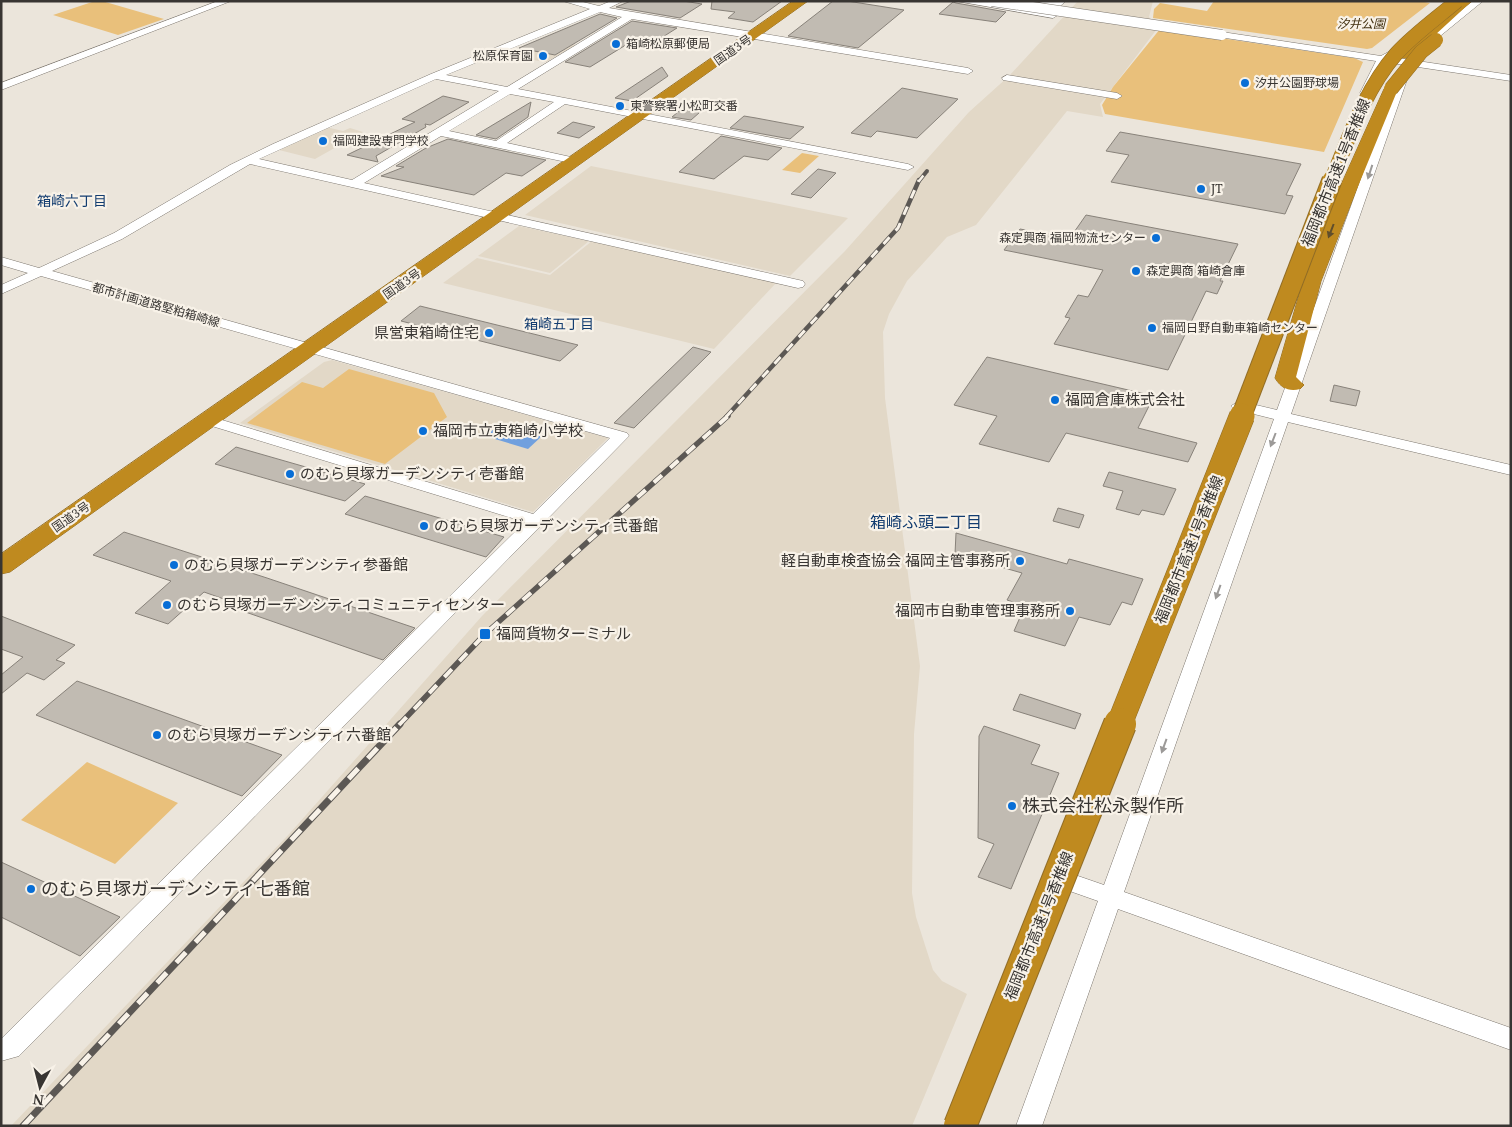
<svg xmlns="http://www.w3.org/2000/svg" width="1512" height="1127" font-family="'Noto Serif','Noto Sans JP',serif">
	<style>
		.built { fill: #e2d8c7 }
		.green { fill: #e9c07b }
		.water { fill: #71a0de }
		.building { fill: #c1bbb2; stroke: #88827a }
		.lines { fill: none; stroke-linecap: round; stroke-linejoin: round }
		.minor-casing { stroke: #7d776f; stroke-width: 1 }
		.highway-casing { stroke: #906c26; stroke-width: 1 }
		.minor { fill: #fff; fill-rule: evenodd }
		.highway { fill: #bf8a1f; fill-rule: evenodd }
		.rail-far3-casing { stroke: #5c5854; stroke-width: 4 }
		.rail-far2-casing { stroke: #5c5854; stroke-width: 4.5 }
		.rail-far1-casing { stroke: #5c5854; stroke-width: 5.5 }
		.rail-casing { stroke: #5c5854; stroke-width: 7 }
		.rail-far3 { stroke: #f8f2e8; stroke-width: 2.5; stroke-dasharray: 7; stroke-linecap: butt }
		.rail-far2 { stroke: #f8f2e8; stroke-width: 3; stroke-dasharray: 9; stroke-linecap: butt }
		.rail-far1 { stroke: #f8f2e8; stroke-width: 4; stroke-dasharray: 11; stroke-linecap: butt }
		.rail { stroke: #f8f2e8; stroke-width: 5; stroke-dasharray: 14; stroke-linecap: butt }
		.minor-bridge-casing { stroke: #7d776f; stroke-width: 11; stroke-linecap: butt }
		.highway-bridge-far3-casing { stroke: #906c26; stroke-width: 15; stroke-linecap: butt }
		.highway-bridge-far2-casing { stroke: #906c26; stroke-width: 21; stroke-linecap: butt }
		.highway-bridge-far1-casing { stroke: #906c26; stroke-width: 26; stroke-linecap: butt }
		.highway-bridge-casing { stroke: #906c26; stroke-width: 34; stroke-linecap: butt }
		.minor-bridge { stroke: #fff; stroke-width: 10 }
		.highway-bridge-far3 { stroke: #bf8a1f; stroke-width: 14 }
		.highway-bridge-far2 { stroke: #bf8a1f; stroke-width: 19 }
		.highway-bridge-far1 { stroke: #bf8a1f; stroke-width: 25 }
		.highway-bridge { stroke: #bf8a1f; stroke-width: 32 }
		.oneway { fill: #9c9a98 }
		.oneway2 { fill: #604e2c }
		.poi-dot { fill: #086ed6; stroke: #f8f2e8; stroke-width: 2 }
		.labels { text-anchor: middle; stroke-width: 4.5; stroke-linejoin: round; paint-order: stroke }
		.far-park-label { font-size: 12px; font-style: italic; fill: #412f0e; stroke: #f8f2e8 }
		.far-poi-label { font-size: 12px; fill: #383532; stroke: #f8f2e8; text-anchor: start }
		.far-street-label { font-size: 12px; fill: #383532; stroke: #f8f2e8 }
		.far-neighbourhood-label { font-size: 14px; fill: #133d70; stroke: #f8f2e8 }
		.street-label { font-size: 15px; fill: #383532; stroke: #f8f2e8 }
		.poi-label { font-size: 15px; fill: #383532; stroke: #f8f2e8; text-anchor: start }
		.neighbourhood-label { font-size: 16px; fill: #133d70; stroke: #f8f2e8 }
		.near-poi-label { font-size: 18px; fill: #383532; stroke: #f8f2e8; text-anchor: start }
	</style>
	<rect width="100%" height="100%" fill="#ebe5db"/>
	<path class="built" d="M 1078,1 L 1153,1 L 1149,17 L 1157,29 L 1100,104 L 1103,117 L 1067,111 L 976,225 L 947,237 L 907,281 L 889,314 L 883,332 L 885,398 L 920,666 L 914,734 L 912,893 L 916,917 L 933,970 L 942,981 L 967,994 L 912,1126 L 11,1126 L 291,832 L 482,616 L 845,251 L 969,112 L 1009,76 Z
		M 559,41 L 577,45 L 546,62 L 519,58 Z
		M 326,127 L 343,131 L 350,128 L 363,132 L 315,159 L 279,150 Z
		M 591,166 L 848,218 L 790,276 L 525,215 Z
		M 519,226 L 589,241 L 550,273 L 478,256 Z
		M 592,241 L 673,260 L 776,283 L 714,349 L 443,283 L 477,258 L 550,275 Z
		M 332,360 L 608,438 L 533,512 L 240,423 L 324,362 Z"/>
	<path class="green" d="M 95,1 L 102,1 L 164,19 L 118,35 L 53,15 Z
		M 1214,1 L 1420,1 L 1430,3 L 1372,48 L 1367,49 L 1153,18 L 1154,9 L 1160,3 L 1207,11 Z
		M 1160,29 L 1354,58 L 1363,62 L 1324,152 L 1105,114 L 1102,105 L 1113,87 Z
		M 802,153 L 819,156 L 800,173 L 782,170 Z
		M 349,369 L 434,393 L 447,417 L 385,464 L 247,423 L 302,382 L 323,388 Z
		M 87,762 L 178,803 L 115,864 L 21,820 Z"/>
	<path class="water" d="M 500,424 L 542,436 L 528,449 L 485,436 Z"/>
	<path class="building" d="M 631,1 L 683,1 L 702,4 L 680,18 L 616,7 Z
		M 712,1 L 782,1 L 753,22 L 728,18 L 735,12 L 711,9 Z
		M 833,1 L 847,1 L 904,10 L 858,48 L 788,36 Z
		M 953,2 L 956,3 L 1006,12 L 996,22 L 939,14 Z
		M 600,14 L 617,18 L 555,55 L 519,48 Z
		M 632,21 L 677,28 L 650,45 L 629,43 L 590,67 L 565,62 Z
		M 662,67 L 668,76 L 632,101 L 615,98 Z
		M 902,88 L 958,99 L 917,138 L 877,131 L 871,137 L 851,133 Z
		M 443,96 L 469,102 L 430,125 L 425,124 L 426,127 L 376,156 L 378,162 L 347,155 L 415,122 L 402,119 Z
		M 531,102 L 528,117 L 496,139 L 476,135 Z
		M 690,102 L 708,105 L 691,120 L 672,117 Z
		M 744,116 L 756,118 L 804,127 L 790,139 L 730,128 Z
		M 573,122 L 595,127 L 579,138 L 557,133 Z
		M 1120,132 L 1301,164 L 1286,195 L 1293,196 L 1285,214 L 1111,182 L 1129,155 L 1106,151 Z
		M 721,136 L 782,148 L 768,160 L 744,156 L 714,179 L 679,172 Z
		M 448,139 L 546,160 L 522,176 L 506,173 L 474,195 L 381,176 L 404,167 L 396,166 L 426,148 Z
		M 818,169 L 836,173 L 811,198 L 791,194 Z
		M 1086,215 L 1238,244 L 1220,281 L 1223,281 L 1217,294 L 1206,291 L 1168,370 L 1054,344 L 1070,318 L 1065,317 L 1078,295 L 1088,297 L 1103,270 L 1004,250 L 1020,229 L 1070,238 Z
		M 420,306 L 578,345 L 560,361 L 401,321 Z
		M 693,347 L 711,352 L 634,428 L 614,423 Z
		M 987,357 L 1154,396 L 1138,428 L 1197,443 L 1188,462 L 1066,433 L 1049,462 L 979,444 L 997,416 L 954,405 Z
		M 1334,385 L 1360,391 L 1356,406 L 1330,401 Z
		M 236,447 L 365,484 L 345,501 L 215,464 Z
		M 1109,472 L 1176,489 L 1164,515 L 1142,510 L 1139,515 L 1116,509 L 1123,491 L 1103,486 Z
		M 365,496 L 504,537 L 486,557 L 345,514 Z
		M 1058,508 L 1084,515 L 1079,528 L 1053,521 Z
		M 124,532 L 267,578 L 415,628 L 383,660 L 234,608 L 238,604 L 204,592 L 168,624 L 135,613 L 171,581 L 93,555 Z
		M 956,533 L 1067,564 L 1069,559 L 1143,579 L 1132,605 L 1122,602 L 1110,625 L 1079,617 L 1065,646 L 1014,631 L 1025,606 L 1007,600 L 1022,573 L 955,554 Z
		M 1,616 L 75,645 L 56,660 L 65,663 L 44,680 L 27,673 L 1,694 L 1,675 L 23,657 L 1,649 Z
		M 77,681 L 282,755 L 242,796 L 36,715 Z
		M 1020,694 L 1081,714 L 1075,729 L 1013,710 Z
		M 984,726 L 1040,745 L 1031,764 L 1059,773 L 1011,889 L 978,877 L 994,844 L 978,838 L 979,736 Z
		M 1,862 L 120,917 L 80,956 L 1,917 Z"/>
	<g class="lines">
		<defs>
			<path id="minor" d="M 218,1 L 231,1 L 1,90 L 1,83 Z
				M 563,1 L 579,1 L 599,6 L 611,1 L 623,1 L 609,8 L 968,68 L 973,71 L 968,74 L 632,19 L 518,89 L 908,164 L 914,167 L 908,170 L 565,104 L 507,143 L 580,159 L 580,163 L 576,164 L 441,136 L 364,183 L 803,281 L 805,284 L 803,287 L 798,288 L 250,164 L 122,239 L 52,271 L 627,433 L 629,436 L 19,1056 L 1,1061 L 1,1039 L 525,522 L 202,423 L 199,420 L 202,417 L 212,417 L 533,514 L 610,438 L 41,276 L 1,294 L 1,285 L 28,273 L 1,265 L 1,257 L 39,268 L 114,233 L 230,165 L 273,144 L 431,74 L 590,9 ZM 600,12 L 622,17 L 507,87 L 446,75 ZM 436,79 L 499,91 L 352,180 L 259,159 ZM 510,94 L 554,102 L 496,141 L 449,131 Z
				M 956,1 L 980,1 L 1012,6 L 1017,1 L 1027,1 L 1021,7 L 1053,12 L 1058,15 L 1053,18 Z
				M 1034,1 L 1066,1 L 1059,7 Z
				M 1473,1 L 1483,1 L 1423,50 L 1417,50 L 1417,46 Z
				M 1222,32 L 1381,56 L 1410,40 L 1415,43 L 1413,45 L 1391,57 L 1511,75 L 1511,81 L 1385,62 L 1370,93 L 1365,96 L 1360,93 L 1376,61 L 1219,37 L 1219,33 Z
				M 1405,68 L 1410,71 L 1291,414 L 1511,465 L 1511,475 L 1288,422 L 1124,892 L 1511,1028 L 1511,1050 L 1118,909 L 1042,1126 L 1016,1126 L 1098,901 L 1047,883 L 1044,877 L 1047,871 L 1055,868 L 1104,885 L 1274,419 L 1234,409 L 1231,406 L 1239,401 L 1277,410 L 1400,71 Z
				M 1007,75 L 1117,93 L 1122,96 L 1117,99 L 1003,80 L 1002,78 Z"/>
			<path id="highway" d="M 793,1 L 808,1 L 10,572 L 1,574 L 1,554 Z
				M 1458,1 L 1472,1 L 1410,58 L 1400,58 L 1398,55 L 1400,52 Z
				M 1391,85 L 1398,89 L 1354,196 L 1321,281 L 1296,377 L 1304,385 L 1300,389 C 1289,392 1281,388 1275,378 L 1303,281 L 1336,196 L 1384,89 Z"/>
		</defs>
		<use href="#minor" class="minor-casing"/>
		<use href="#highway" class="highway-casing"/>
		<use href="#minor" class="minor"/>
		<use href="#highway" class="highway"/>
		<defs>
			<path id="rail-far3" d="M 919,181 L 927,171"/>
			<path id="rail-far2" d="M 726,417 L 898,228 L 919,180"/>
			<path id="rail-far1" d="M 399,725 L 485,634 L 728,416"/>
			<path id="rail" d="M 23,1126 L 400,724"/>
		</defs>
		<use href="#rail-far3" class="rail-far3-casing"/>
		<use href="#rail-far2" class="rail-far2-casing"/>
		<use href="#rail-far1" class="rail-far1-casing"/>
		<use href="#rail" class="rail-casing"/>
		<use href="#rail-far3" class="rail-far3"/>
		<use href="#rail-far2" class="rail-far2"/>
		<use href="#rail-far1" class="rail-far1"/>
		<use href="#rail" class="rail"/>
		<defs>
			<path id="minor-bridge" d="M 992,1 L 1222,35"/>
			<path id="highway-bridge-far3" d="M 1391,89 L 1421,52 L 1436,40
				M 1331,181 C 1349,138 1364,91 1396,54 C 1413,35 1437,18 1457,1"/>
			<path id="highway-bridge-far2" d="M 1241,417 L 1332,180"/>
			<path id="highway-bridge-far1" d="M 1119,725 L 1242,416"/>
			<path id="highway-bridge" d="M 960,1126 L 1120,724"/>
		</defs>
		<use href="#minor-bridge" class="minor-bridge-casing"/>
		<use href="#highway-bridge-far3" class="highway-bridge-far3-casing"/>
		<use href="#highway-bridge-far2" class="highway-bridge-far2-casing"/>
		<use href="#highway-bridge-far1" class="highway-bridge-far1-casing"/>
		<use href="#highway-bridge" class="highway-bridge-casing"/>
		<use href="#minor-bridge" class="minor-bridge"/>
		<use href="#highway-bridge-far3" class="highway-bridge-far3"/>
		<use href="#highway-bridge-far2" class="highway-bridge-far2"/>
		<use href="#highway-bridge-far1" class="highway-bridge-far1"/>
		<use href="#highway-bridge" class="highway-bridge"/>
	</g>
	<defs><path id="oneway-solid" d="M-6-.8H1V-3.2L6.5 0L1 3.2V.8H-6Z" transform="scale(1.25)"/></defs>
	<g class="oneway">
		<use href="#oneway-solid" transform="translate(1370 172) rotate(108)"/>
		<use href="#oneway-solid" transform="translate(1273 440) rotate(111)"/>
		<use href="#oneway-solid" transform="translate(1218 592) rotate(110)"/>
		<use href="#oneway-solid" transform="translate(1164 746) rotate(110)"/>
	</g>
	<use class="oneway2" href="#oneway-solid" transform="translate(1331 231) rotate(111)"/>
	<g class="poi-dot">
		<circle cx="616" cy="44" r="5"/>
		<circle cx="543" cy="56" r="5"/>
		<circle cx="1245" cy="83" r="5"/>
		<circle cx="620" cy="106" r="5"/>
		<circle cx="323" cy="141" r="5"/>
		<circle cx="1201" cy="189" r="5"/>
		<circle cx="1156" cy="238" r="5"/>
		<circle cx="1136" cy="271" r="5"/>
		<circle cx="1152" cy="328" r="5"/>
		<circle cx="489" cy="333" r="5"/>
		<circle cx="1055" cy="400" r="5"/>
		<circle cx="423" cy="431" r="5"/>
		<circle cx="290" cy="474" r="5"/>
		<circle cx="424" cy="526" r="5"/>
		<circle cx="1020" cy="561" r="5"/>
		<circle cx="174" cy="565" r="5"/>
		<circle cx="167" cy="605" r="5"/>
		<circle cx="1070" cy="611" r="5"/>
		<rect x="479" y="628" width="12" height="12" rx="2.5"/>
		<circle cx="157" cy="735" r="5"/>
		<circle cx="1012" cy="806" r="5"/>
		<circle cx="31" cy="889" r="5"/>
	</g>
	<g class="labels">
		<g class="far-park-label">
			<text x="1361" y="28">汐井公園</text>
		</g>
		<g class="far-poi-label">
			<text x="626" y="48">箱崎松原郵便局</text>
			<text x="533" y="60" text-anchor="end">松原保育園</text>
			<text x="1255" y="87">汐井公園野球場</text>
			<text x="630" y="110">東警察署小松町交番</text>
			<text x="333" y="145">福岡建設専門学校</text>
			<text x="1211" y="193">JT</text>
			<text x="1146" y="242" text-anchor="end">森定興商 福岡物流センター</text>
			<text x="1146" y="275">森定興商 箱崎倉庫</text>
			<text x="1162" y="332">福岡日野自動車箱崎センター</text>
		</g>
		<g class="far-street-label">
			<text transform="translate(733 50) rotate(-35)" y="4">国道3号</text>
			<text transform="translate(402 284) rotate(-35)" y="4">国道3号</text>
			<text transform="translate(156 305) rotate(16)" y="4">都市計画道路堅粕箱崎線</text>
			<text transform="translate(71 517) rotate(-35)" y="4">国道3号</text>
		</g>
		<g class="far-neighbourhood-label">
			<text x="72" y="206">箱崎六丁目</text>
			<text x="559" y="329">箱崎五丁目</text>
		</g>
		<g class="street-label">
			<text transform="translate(1336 173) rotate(-68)" y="5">福岡都市高速1号香椎線</text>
			<text transform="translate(1189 550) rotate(-68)" y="5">福岡都市高速1号香椎線</text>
			<text transform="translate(1039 926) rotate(-68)" y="5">福岡都市高速1号香椎線</text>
		</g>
		<g class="poi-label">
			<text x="479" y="338" text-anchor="end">県営東箱崎住宅</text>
			<text x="1065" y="405">福岡倉庫株式会社</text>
			<text x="433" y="436">福岡市立東箱崎小学校</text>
			<text x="300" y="479">のむら貝塚ガーデンシティ壱番館</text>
			<text x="434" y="531">のむら貝塚ガーデンシティ弐番館</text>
			<text x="1010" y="566" text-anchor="end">軽自動車検査協会 福岡主管事務所</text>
			<text x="184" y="570">のむら貝塚ガーデンシティ参番館</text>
			<text x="177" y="610">のむら貝塚ガーデンシティコミュニティセンター</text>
			<text x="1060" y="616" text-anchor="end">福岡市自動車管理事務所</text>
			<text x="496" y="639">福岡貨物ターミナル</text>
			<text x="167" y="740">のむら貝塚ガーデンシティ六番館</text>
		</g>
		<g class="neighbourhood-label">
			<text x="926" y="528">箱崎ふ頭二丁目</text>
		</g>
		<g class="near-poi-label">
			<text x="1022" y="812">株式会社松永製作所</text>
			<text x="41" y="895">のむら貝塚ガーデンシティ七番館</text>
		</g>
	</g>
	<rect width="1512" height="1127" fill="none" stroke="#383532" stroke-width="5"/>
	<g transform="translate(40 1087) rotate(187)" stroke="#f8f2e8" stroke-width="4" paint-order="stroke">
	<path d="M0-4L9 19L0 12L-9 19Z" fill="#383532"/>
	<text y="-8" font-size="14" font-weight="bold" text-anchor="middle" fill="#383532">N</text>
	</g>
</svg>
